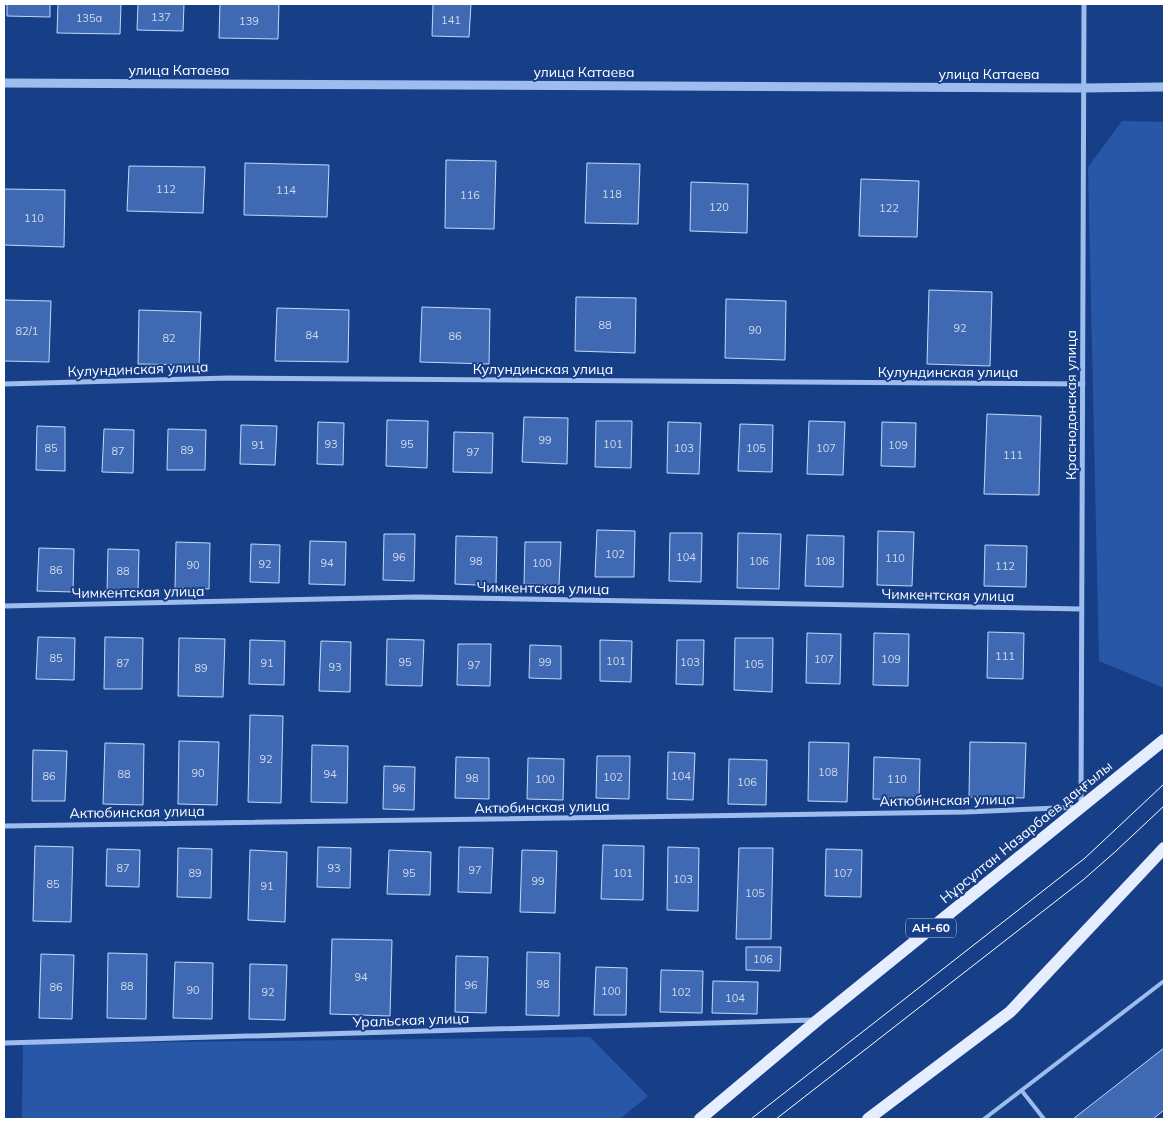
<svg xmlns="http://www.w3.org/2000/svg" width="1168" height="1123" font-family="Mulish,sans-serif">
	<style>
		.green { fill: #2957a7 }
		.building { fill: #3f69b2; stroke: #c3d8fa }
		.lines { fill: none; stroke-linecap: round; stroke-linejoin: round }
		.service { stroke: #9ebcee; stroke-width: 4 }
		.minor { stroke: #9ebcee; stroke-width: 5 }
		.tertiary { stroke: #9ebcee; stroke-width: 9 }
		.primary { stroke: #e5edff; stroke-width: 12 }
		.tram { stroke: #fff; stroke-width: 1 }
		.labels { text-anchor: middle; stroke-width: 4; stroke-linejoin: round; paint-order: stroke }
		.number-label { font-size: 11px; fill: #cfdaec }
		.shield { fill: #173f88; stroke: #b9c5db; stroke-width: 1 }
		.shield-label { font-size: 12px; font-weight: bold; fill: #fff }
		.street-label { font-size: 14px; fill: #fff; stroke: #173f88 }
	</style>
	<rect width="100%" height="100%" fill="#173f88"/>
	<path class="green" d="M 1122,121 L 1164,122 L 1164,688 L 1099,661 L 1088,167 Z
		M 590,1037 L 648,1096 L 620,1119 L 22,1119 L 23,1044 Z"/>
	<path class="building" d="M 7,4 L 50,4 L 50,17 L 7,16 Z
		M 58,4 L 121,4 L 120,34 L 57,33 Z
		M 138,4 L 184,4 L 183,31 L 137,30 Z
		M 220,4 L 279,4 L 278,39 L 219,38 Z
		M 433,4 L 471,4 L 469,37 L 432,36 Z
		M 446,160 L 496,161 L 494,229 L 445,228 Z
		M 245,163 L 329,165 L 327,217 L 244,215 Z
		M 587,163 L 640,164 L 638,224 L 585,223 Z
		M 129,166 L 205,167 L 203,213 L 127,211 Z
		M 861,179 L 919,181 L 917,237 L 859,236 Z
		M 691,182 L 748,184 L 747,233 L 690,231 Z
		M 4,189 L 65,190 L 64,247 L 4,245 Z
		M 929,290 L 992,292 L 990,366 L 927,364 Z
		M 576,297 L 636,298 L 635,353 L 575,351 Z
		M 726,299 L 786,301 L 785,360 L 725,358 Z
		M 4,300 L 51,301 L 49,362 L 4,361 Z
		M 422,307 L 490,309 L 489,364 L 420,362 Z
		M 277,308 L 349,310 L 348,362 L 275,361 Z
		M 139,310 L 201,312 L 199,365 L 138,364 Z
		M 987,414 L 1041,416 L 1039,495 L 984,494 Z
		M 524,417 L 568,418 L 567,464 L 522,462 Z
		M 387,420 L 428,421 L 427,468 L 386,466 Z
		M 596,421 L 632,421 L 631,468 L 595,467 Z
		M 809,421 L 845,422 L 843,475 L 807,474 Z
		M 318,422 L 344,423 L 343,465 L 317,464 Z
		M 668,422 L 701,423 L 699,474 L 667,473 Z
		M 882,422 L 916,423 L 915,467 L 881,466 Z
		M 740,424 L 773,425 L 772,472 L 738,471 Z
		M 241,425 L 277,426 L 275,465 L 240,464 Z
		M 37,426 L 65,427 L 65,471 L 36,470 Z
		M 104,429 L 134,430 L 133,473 L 102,472 Z
		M 168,429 L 206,430 L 205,470 L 167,470 Z
		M 454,432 L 493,433 L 492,473 L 453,472 Z
		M 597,530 L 635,531 L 634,577 L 595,577 Z
		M 878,531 L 914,532 L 912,586 L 877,585 Z
		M 670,533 L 702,533 L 701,582 L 669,581 Z
		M 738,533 L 781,534 L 779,589 L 737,588 Z
		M 384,534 L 415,534 L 414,581 L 383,580 Z
		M 807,535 L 844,536 L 843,587 L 805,586 Z
		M 456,536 L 497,537 L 496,586 L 455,584 Z
		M 310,541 L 346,542 L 345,585 L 309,584 Z
		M 176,542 L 210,543 L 209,589 L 175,588 Z
		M 525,542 L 561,542 L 559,585 L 524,584 Z
		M 251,544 L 280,545 L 279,583 L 250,582 Z
		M 985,545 L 1027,546 L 1026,587 L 984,586 Z
		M 39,548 L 74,549 L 73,592 L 37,591 Z
		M 108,549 L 139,550 L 138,593 L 107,592 Z
		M 988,632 L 1024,633 L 1023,679 L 987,678 Z
		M 807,633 L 841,634 L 840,684 L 806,683 Z
		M 874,633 L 909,634 L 908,686 L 873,685 Z
		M 38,637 L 75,638 L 74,680 L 36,679 Z
		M 105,637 L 143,638 L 142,689 L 104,689 Z
		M 179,638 L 225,639 L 223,697 L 178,696 Z
		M 735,638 L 773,638 L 772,692 L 734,690 Z
		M 387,639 L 424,640 L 422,686 L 386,685 Z
		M 250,640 L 285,641 L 284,685 L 249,684 Z
		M 600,640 L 632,641 L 631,682 L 600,681 Z
		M 677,640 L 704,640 L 703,685 L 676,684 Z
		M 321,641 L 351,642 L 350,692 L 319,691 Z
		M 458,644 L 491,644 L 490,686 L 457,685 Z
		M 530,645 L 561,646 L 561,679 L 529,678 Z
		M 250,715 L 283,716 L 281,803 L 248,802 Z
		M 179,741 L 219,742 L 217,805 L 178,804 Z
		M 809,742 L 849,743 L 847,802 L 808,801 Z
		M 970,742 L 1026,743 L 1024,798 L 969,797 Z
		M 105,743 L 144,744 L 143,805 L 103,804 Z
		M 312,745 L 348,746 L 347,803 L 311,802 Z
		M 33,750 L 67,751 L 65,801 L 32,801 Z
		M 668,752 L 695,753 L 693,800 L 667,799 Z
		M 597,756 L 630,756 L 629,799 L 596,798 Z
		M 456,757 L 489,758 L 489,799 L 455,798 Z
		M 874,757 L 920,759 L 919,800 L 873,799 Z
		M 528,758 L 564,759 L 563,800 L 527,799 Z
		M 729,759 L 767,760 L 766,805 L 728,804 Z
		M 384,766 L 415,767 L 414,810 L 383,809 Z
		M 603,845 L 644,846 L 643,900 L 601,899 Z
		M 35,846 L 73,847 L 71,922 L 33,921 Z
		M 318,847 L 351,848 L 350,888 L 317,887 Z
		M 459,847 L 493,848 L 491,893 L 458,892 Z
		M 668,847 L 699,848 L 698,911 L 667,910 Z
		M 178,848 L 212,849 L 211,898 L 177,897 Z
		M 739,848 L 773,848 L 771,939 L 736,939 Z
		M 107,849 L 140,850 L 139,887 L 106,886 Z
		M 826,849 L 862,850 L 861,897 L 825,896 Z
		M 250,850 L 287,852 L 285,922 L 248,920 Z
		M 389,850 L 431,852 L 430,895 L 387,894 Z
		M 522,850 L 557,851 L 555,913 L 520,912 Z
		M 332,939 L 392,940 L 390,1016 L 330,1014 Z
		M 746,947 L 781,947 L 780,971 L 746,970 Z
		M 527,952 L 560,953 L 559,1016 L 526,1015 Z
		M 108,953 L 147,954 L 146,1019 L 107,1018 Z
		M 41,954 L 74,955 L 72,1019 L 39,1018 Z
		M 456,956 L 488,957 L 486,1013 L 455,1012 Z
		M 175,962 L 213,963 L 212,1019 L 173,1018 Z
		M 250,964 L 287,965 L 285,1020 L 249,1019 Z
		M 596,967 L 627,968 L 626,1015 L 594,1015 Z
		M 661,970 L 703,971 L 702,1013 L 660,1012 Z
		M 713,981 L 758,982 L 757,1014 L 712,1013 Z
		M 1164,1048 L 1164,1110 L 1153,1119 L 1073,1119 Z"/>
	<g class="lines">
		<path class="service" d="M 1022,1091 L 1044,1119
			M 984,1119 L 1164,981"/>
		<path class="minor" d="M 4,384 L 229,378 L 1083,384
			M 4,606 L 417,597 L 1082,609
			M 4,826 L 966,812 L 1081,807 L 1084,4
			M 4,1043 L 813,1020"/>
		<path class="tertiary" d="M 4,83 L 1084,88 L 1164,87"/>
		<path class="primary" d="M 700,1119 L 819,1019 L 1164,740
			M 868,1119 L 1010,1012 L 1164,848"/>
		<path class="tram" d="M 751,1119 L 1085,858 L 1164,784
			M 776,1119 L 1083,880 L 1116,851 L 1164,806"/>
	</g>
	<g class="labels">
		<g class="number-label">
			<text x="161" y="21">137</text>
			<text x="89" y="22">135а</text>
			<text x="451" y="24">141</text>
			<text x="249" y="25">139</text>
			<text x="166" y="193">112</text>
			<text x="286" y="194">114</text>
			<text x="612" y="198">118</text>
			<text x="470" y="199">116</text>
			<text x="719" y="211">120</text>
			<text x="889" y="212">122</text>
			<text x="34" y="222">110</text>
			<text x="605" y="329">88</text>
			<text x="960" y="332">92</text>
			<text x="755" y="334">90</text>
			<text x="27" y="335">82/1</text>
			<text x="312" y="339">84</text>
			<text x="455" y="340">86</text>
			<text x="169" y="342">82</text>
			<text x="545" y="444">99</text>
			<text x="331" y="448">93</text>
			<text x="407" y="448">95</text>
			<text x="613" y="448">101</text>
			<text x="258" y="449">91</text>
			<text x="898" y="449">109</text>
			<text x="51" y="452">85</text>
			<text x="684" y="452">103</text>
			<text x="756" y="452">105</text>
			<text x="826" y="452">107</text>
			<text x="187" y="454">89</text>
			<text x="118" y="455">87</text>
			<text x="473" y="456">97</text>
			<text x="1013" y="459">111</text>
			<text x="615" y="558">102</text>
			<text x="399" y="561">96</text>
			<text x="686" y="561">104</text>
			<text x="895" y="562">110</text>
			<text x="476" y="565">98</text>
			<text x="759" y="565">106</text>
			<text x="825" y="565">108</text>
			<text x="327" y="567">94</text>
			<text x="542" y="567">100</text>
			<text x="265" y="568">92</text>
			<text x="193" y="569">90</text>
			<text x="1005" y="570">112</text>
			<text x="56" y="574">86</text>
			<text x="123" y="575">88</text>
			<text x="1005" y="660">111</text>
			<text x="56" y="662">85</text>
			<text x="824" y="663">107</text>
			<text x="891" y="663">109</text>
			<text x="616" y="665">101</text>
			<text x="405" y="666">95</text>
			<text x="545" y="666">99</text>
			<text x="690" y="666">103</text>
			<text x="123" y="667">87</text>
			<text x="267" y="667">91</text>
			<text x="754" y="668">105</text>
			<text x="474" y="669">97</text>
			<text x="335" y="671">93</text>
			<text x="201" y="672">89</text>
			<text x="266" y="763">92</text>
			<text x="828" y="776">108</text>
			<text x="198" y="777">90</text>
			<text x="124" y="778">88</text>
			<text x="330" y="778">94</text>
			<text x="49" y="780">86</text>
			<text x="681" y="780">104</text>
			<text x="613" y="781">102</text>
			<text x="472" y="782">98</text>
			<text x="545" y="783">100</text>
			<text x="897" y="783">110</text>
			<text x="747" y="786">106</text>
			<text x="399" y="792">96</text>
			<text x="123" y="872">87</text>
			<text x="334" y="872">93</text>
			<text x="475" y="874">97</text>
			<text x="195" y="877">89</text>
			<text x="409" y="877">95</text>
			<text x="623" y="877">101</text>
			<text x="843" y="877">107</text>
			<text x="683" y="883">103</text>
			<text x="538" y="885">99</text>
			<text x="53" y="888">85</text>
			<text x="267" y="890">91</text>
			<text x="755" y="897">105</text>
			<text x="763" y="963">106</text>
			<text x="361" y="981">94</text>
			<text x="543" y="988">98</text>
			<text x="471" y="989">96</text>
			<text x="127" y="990">88</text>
			<text x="56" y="991">86</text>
			<text x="193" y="994">90</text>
			<text x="611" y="995">100</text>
			<text x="268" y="996">92</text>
			<text x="681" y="996">102</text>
			<text x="735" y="1002">104</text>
		</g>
		<rect class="shield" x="906" y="918.5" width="50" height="19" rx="4"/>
		<g class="shield-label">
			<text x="931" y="932">АН-60</text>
		</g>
		<g class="street-label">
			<text x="179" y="75">улица Катаева</text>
			<text x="584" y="77">улица Катаева</text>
			<text x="989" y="79">улица Катаева</text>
			<text transform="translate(138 369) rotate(-2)" y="5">Кулундинская улица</text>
			<text x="543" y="374">Кулундинская улица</text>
			<text x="948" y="377">Кулундинская улица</text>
			<text transform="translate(1071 405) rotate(-90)" y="5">Краснодонская улица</text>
			<text transform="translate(543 588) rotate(1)" y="5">Чимкентская улица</text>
			<text transform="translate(138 592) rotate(-1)" y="5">Чимкентская улица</text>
			<text transform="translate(948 595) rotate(1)" y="5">Чимкентская улица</text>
			<text transform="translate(947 800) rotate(-1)" y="5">Актюбинская улица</text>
			<text transform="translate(542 807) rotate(-1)" y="5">Актюбинская улица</text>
			<text transform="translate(137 812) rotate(-1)" y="5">Актюбинская улица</text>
			<text transform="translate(1026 832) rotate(-39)" y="5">Нұрсұлтан Назарбаев даңғылы</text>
			<text transform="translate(411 1020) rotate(-2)" y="5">Уральская улица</text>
		</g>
	</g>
	<rect width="1168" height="1123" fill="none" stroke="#ffffff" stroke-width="10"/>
</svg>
